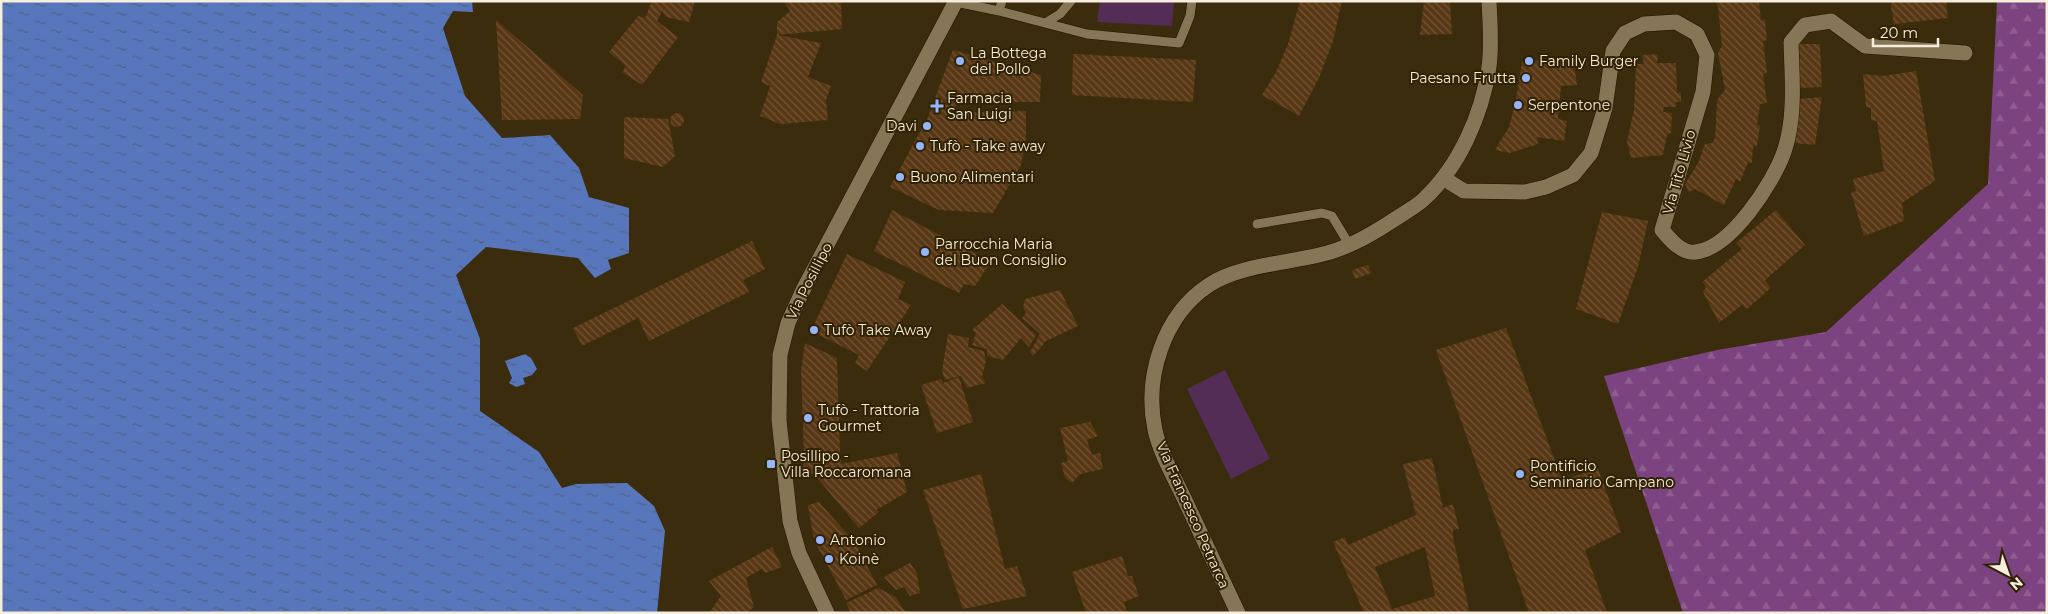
<svg xmlns="http://www.w3.org/2000/svg" width="2048" height="614" font-family="Montserrat,sans-serif">
	<style>
		.forest { fill: url(#forest-firs) }
		.garden { fill: #532d56 }
		.water { fill: url(#water-ripples) }
		.building { fill: url(#building-back-hatch); fill-rule: evenodd }
		.lines { fill: none; stroke-linecap: round; stroke-linejoin: round }
		.service-casing { stroke: #1f1501; stroke-width: 10 }
		.minor-casing { stroke: #1f1501; stroke-width: 16 }
		.tertiary-casing { stroke: #1f1501; stroke-width: 16 }
		.service { stroke: #867656; stroke-width: 9 }
		.minor { stroke: #867656; stroke-width: 15 }
		.tertiary { stroke: #867656; stroke-width: 15 }
		.poi-dot { fill: #95b6fd; stroke: #302203; stroke-width: 2 }
		.labels { text-anchor: middle; stroke-width: 4; stroke-linejoin: round; paint-order: stroke }
		.poi-label { font-size: 14px; fill: #f6eddc; stroke: #302203; text-anchor: start }
		.street-label { font-size: 14px; fill: #f6eddc; stroke: #302203 }
	</style>
	<defs>
		<pattern id="forest-firs" width="22" height="20" patternUnits="userSpaceOnUse" patternTransform="scale(1.25)"><rect width="22" height="20" fill="#7b437f"/><path d="M5 1l3.5 6h-7zM16 11l3.5 6h-7z" fill="#8e5e91"/></pattern>
		<pattern id="water-ripples" width="26" height="14" patternUnits="userSpaceOnUse" patternTransform="scale(1.25)"><rect width="26" height="14" fill="#5776bb"/><path d="M2 4q2-2 4 0t4 0M15 11q2-2 4 0t4 0" fill="none" stroke="#516185"/></pattern>
		<pattern id="building-back-hatch" width="6" height="6" patternUnits="userSpaceOnUse" patternTransform="scale(1.25)"><rect width="6" height="6" fill="#583714"/><path d="M-1 5l2 2M0 0l6 6M5-1l2 2" fill="none" stroke="#715436"/></pattern>
	</defs>
	<rect width="100%" height="100%" fill="#3a2c0d"/>
	<path class="forest" d="M 1997,1 L 2047,1 L 2047,613 L 1683,613 L 1604,376 L 1717,350 L 1826,332 L 1988,184 Z"/>
	<path class="garden" d="M 1100,1 L 1174,1 L 1172,26 L 1097,22 Z
		M 1225,370 L 1270,459 L 1231,479 L 1187,389 Z"/>
	<path class="water" d="M 1,1 L 472,1 L 473,12 L 453,11 L 443,28 L 465,96 L 502,138 L 550,135 L 579,168 L 589,197 L 629,208 L 629,253 L 608,260 L 611,269 L 595,278 L 578,258 L 486,247 L 456,275 L 480,339 L 480,411 L 539,452 L 562,488 L 576,484 L 627,483 L 654,506 L 665,531 L 657,613 L 1,613 Z
		M 525,354 L 531,358 L 537,369 L 532,375 L 523,378 L 525,384 L 516,387 L 509,383 L 512,378 L 505,361 Z"/>
	<path class="building" d="M 652,1 L 695,1 L 689,22 L 666,17 L 662,11 L 657,21 L 678,37 L 642,85 L 622,72 L 626,66 L 609,52 L 638,16 L 645,18 Z
		M 784,1 L 841,1 L 842,29 L 777,35 L 777,22 L 790,11 Z
		M 1300,1 L 1342,1 L 1333,41 L 1319,78 L 1299,116 L 1262,95 L 1276,72 L 1288,44 Z
		M 1424,1 L 1450,1 L 1452,34 L 1420,35 Z
		M 1715,1 L 1759,1 L 1761,21 L 1765,19 L 1767,40 L 1763,41 L 1767,73 L 1763,74 L 1767,103 L 1760,104 L 1757,125 L 1760,126 L 1757,146 L 1753,146 L 1752,163 L 1748,162 L 1740,182 L 1736,179 L 1724,205 L 1695,189 L 1689,192 L 1685,184 L 1698,163 L 1705,144 L 1712,143 L 1715,138 L 1717,100 L 1725,90 L 1718,53 L 1722,46 L 1718,7 Z
		M 1890,1 L 1946,1 L 1948,18 L 1894,24 Z
		M 496,20 L 583,95 L 580,119 L 502,120 Z
		M 777,35 L 821,43 L 808,77 L 831,86 L 826,100 L 828,120 L 780,124 L 760,116 L 770,86 L 761,82 Z
		M 1798,44 L 1820,44 L 1822,87 L 1800,88 Z
		M 953,50 L 1041,75 L 1040,102 L 1000,102 L 959,95 L 954,113 L 1026,111 L 1026,139 L 1021,165 L 993,213 L 939,210 L 890,187 L 927,119 Z
		M 1073,54 L 1196,60 L 1193,102 L 1072,95 Z
		M 1658,54 L 1657,63 L 1676,63 L 1677,93 L 1681,92 L 1681,102 L 1676,102 L 1676,107 L 1664,107 L 1663,112 L 1672,113 L 1671,133 L 1667,135 L 1663,155 L 1631,158 L 1627,142 L 1634,110 L 1636,64 L 1644,64 L 1642,55 Z
		M 1573,58 L 1577,85 L 1561,86 L 1558,119 L 1567,121 L 1564,141 L 1537,137 L 1538,144 L 1510,153 L 1495,150 L 1509,127 L 1516,100 L 1522,62 Z
		M 1916,71 L 1935,181 L 1902,203 L 1904,221 L 1864,236 L 1851,193 L 1856,191 L 1853,179 L 1884,171 L 1877,121 L 1871,120 L 1871,108 L 1866,107 L 1863,74 L 1883,76 Z
		M 1822,97 L 1815,145 L 1794,143 L 1799,99 Z
		M670 120a7 7 0 1 1 14 0a7 7 0 1 1-14 0Z
		M 624,117 L 668,119 L 675,156 L 663,167 L 624,158 Z
		M 892,210 L 976,254 L 977,258 L 988,266 L 975,286 L 964,284 L 959,293 L 874,251 Z
		M 1776,210 L 1805,245 L 1765,280 L 1771,288 L 1747,309 L 1742,305 L 1719,323 L 1703,292 L 1706,287 L 1702,282 L 1742,249 L 1736,243 Z
		M 1602,212 L 1648,221 L 1638,267 L 1618,324 L 1576,309 Z
		M 752,241 L 765,269 L 743,280 L 749,292 L 649,341 L 638,318 L 582,346 L 573,328 Z
		M 847,254 L 905,282 L 898,299 L 911,305 L 867,371 L 855,363 L 859,355 L 811,331 Z
		M 1368,265 L 1371,273 L 1355,279 L 1352,270 Z
		M 1060,290 L 1078,326 L 1046,341 L 1033,356 L 1030,352 L 1040,334 L 1022,318 L 1026,313 L 1023,307 L 1025,299 Z
		M 1002,304 L 1036,335 L 1029,347 L 1021,338 L 1003,360 L 987,356 L 987,349 L 972,345 L 976,333 L 972,330 Z
		M 1506,328 L 1562,480 L 1598,469 L 1621,532 L 1585,550 L 1607,613 L 1529,613 L 1436,350 Z
		M 948,334 L 969,338 L 968,347 L 984,351 L 986,360 L 982,377 L 986,383 L 967,388 L 961,376 L 945,380 L 942,371 Z
		M 805,343 L 837,358 L 840,453 L 804,456 L 801,371 Z
		M 959,377 L 973,422 L 937,433 L 921,385 L 941,379 L 943,383 Z
		M 1090,422 L 1098,436 L 1087,440 L 1092,455 L 1100,453 L 1103,469 L 1080,474 L 1072,483 L 1065,478 L 1061,463 L 1068,461 L 1060,428 Z
		M 897,453 L 907,492 L 876,510 L 879,512 L 859,528 L 814,474 L 804,473 L 803,460 L 841,457 L 841,464 Z
		M 1432,458 L 1443,508 L 1453,504 L 1459,529 L 1453,530 L 1453,537 L 1469,610 L 1464,613 L 1364,613 L 1333,542 L 1345,537 L 1348,545 L 1416,515 L 1403,464 ZM 1425,547 L 1435,596 L 1392,609 L 1375,567 Z
		M 981,474 L 1005,569 L 1017,566 L 1027,596 L 963,609 L 923,490 Z
		M 819,502 L 855,543 L 877,585 L 846,600 L 814,540 L 808,505 Z
		M 772,547 L 782,567 L 765,573 L 762,569 L 746,578 L 754,607 L 746,613 L 709,613 L 721,596 L 709,581 Z
		M 1122,556 L 1128,576 L 1132,576 L 1139,596 L 1124,602 L 1127,613 L 1086,613 L 1072,572 Z
		M 910,563 L 917,573 L 920,593 L 910,596 L 904,587 L 896,590 L 884,577 Z
		M 878,588 L 896,597 L 906,613 L 851,613 L 846,603 Z"/>
	<g class="lines">
		<defs>
			<path id="service" d="M 956,2 L 999,11 L 1002,1
				M 999,11 L 1087,34 L 1179,43 L 1190,16 L 1192,1
				M 1045,23 L 1060,14 L 1071,1
				M 1257,224 L 1322,213 L 1332,216 L 1350,246"/>
			<path id="minor" d="M 1443,178 L 1464,191 L 1525,192 L 1546,187 L 1573,175 L 1591,153 L 1605,108 L 1613,51 L 1625,33 L 1644,24 L 1676,22 L 1697,34 L 1707,55 L 1703,92 L 1662,230 C 1670,239 1681,254 1696,252 C 1731,248 1773,183 1784,152 C 1796,117 1792,78 1791,42 L 1805,25 L 1831,21 L 1865,46 L 1965,53"/>
			<path id="tertiary" d="M 827,613 L 799,553 L 790,521 L 779,420 L 780,355 L 788,323 L 803,290 L 956,1
				M 1238,613 C 1220,574 1202,536 1184,498 C 1174,477 1160,453 1155,430 C 1144,378 1163,315 1209,285 C 1237,266 1286,263 1319,255 C 1346,249 1369,236 1392,221 C 1402,214 1414,208 1423,200 C 1459,167 1482,115 1489,67 C 1492,45 1490,23 1489,1"/>
		</defs>
		<use href="#service" class="service-casing"/>
		<use href="#minor" class="minor-casing"/>
		<use href="#tertiary" class="tertiary-casing"/>
		<use href="#service" class="service"/>
		<use href="#minor" class="minor"/>
		<use href="#tertiary" class="tertiary"/>
	</g>
	<g class="poi-dot">
		<circle cx="960" cy="61" r="5"/>
		<circle cx="1529" cy="61" r="5"/>
		<circle cx="1526" cy="78" r="5"/>
		<circle cx="1518" cy="105" r="5"/>
		<path d="M934.5 98.5h5v5h5v5h-5v5h-5v-5h-5v-5h5z"/>
		<circle cx="927" cy="126" r="5"/>
		<circle cx="920" cy="146" r="5"/>
		<circle cx="900" cy="177" r="5"/>
		<circle cx="925" cy="252" r="5"/>
		<circle cx="814" cy="330" r="5"/>
		<circle cx="808" cy="418" r="5"/>
		<rect x="766" y="459" width="10" height="10" rx="2.5"/>
		<circle cx="1520" cy="474" r="5"/>
		<circle cx="820" cy="540" r="5"/>
		<circle cx="829" cy="559" r="5"/>
	</g>
	<g class="labels">
		<g class="poi-label">
			<text x="970" y="58">La Bottega<tspan x="970" dy="16">del Pollo</tspan></text>
			<text x="1539" y="66">Family Burger</text>
			<text x="1516" y="83" text-anchor="end">Paesano Frutta</text>
			<text x="947" y="103">Farmacia<tspan x="947" dy="16">San Luigi</tspan></text>
			<text x="1528" y="110">Serpentone</text>
			<text x="917" y="131" text-anchor="end">Davi</text>
			<text x="930" y="151">Tufò - Take away</text>
			<text x="910" y="182">Buono Alimentari</text>
			<text x="935" y="249">Parrocchia Maria<tspan x="935" dy="16">del Buon Consiglio</tspan></text>
			<text x="824" y="335">Tufò Take Away</text>
			<text x="818" y="415">Tufò - Trattoria<tspan x="818" dy="16">Gourmet</tspan></text>
			<text x="781" y="461">Posillipo -<tspan x="781" dy="16">Villa Roccaromana</tspan></text>
			<text x="1530" y="471">Pontificio<tspan x="1530" dy="16">Seminario Campano</tspan></text>
			<text x="830" y="545">Antonio</text>
			<text x="839" y="564">Koinè</text>
		</g>
		<g class="street-label">
			<text transform="translate(1679 172) rotate(-74)" y="5">Via Tito Livio</text>
			<text transform="translate(809 281) rotate(-63)" y="5">Via Posillipo</text>
			<text transform="translate(1193 515) rotate(66)" y="5">Via Francesco Petrarca</text>
		</g>
	</g>
	<rect width="2048" height="614" fill="none" stroke="#f6eddc" stroke-width="5"/>
	<g transform="translate(2008 574) rotate(139)" stroke="#302203" stroke-width="4" paint-order="stroke">
	<path d="M0-4L9 19L0 12L-9 19Z" fill="#f6eddc"/>
	<text y="-8" font-size="14" font-weight="bold" text-anchor="middle" fill="#f6eddc">N</text>
	</g>
	<path d="M1873 38v8h65v-8" fill="none" stroke="#f6eddc" stroke-width="2.5"/>
	<text x="1880" y="38" font-size="15" fill="#f6eddc" stroke="#302203" stroke-width="4" paint-order="stroke">20 m</text>
</svg>
